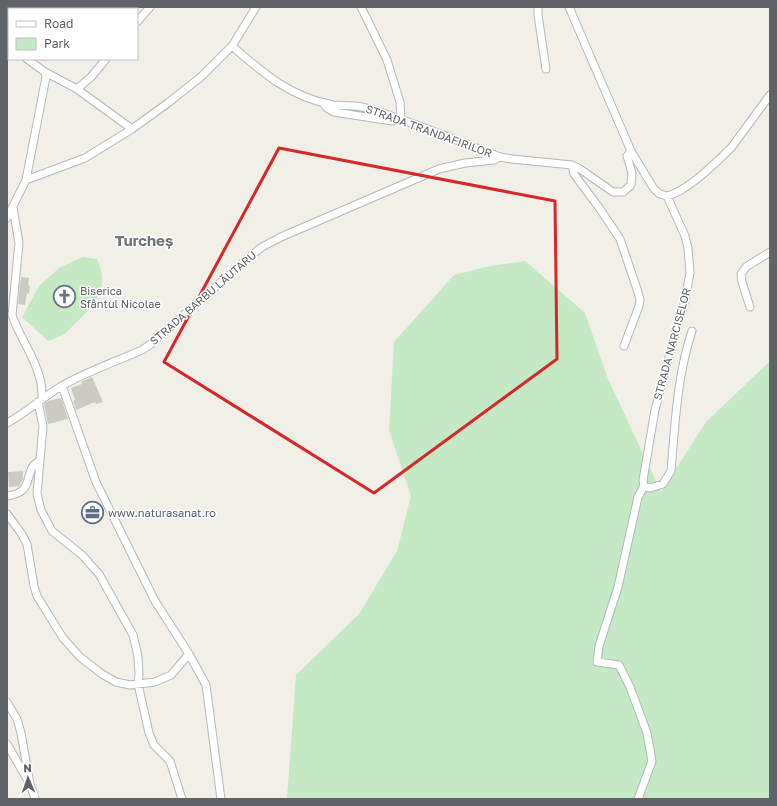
<svg xmlns="http://www.w3.org/2000/svg" width="777" height="806" font-family="'Golos Text',sans-serif">
	<style>
		.green { fill: #c5e8c5 }
		.building { fill: #cccac5 }
		.lines { fill: none; stroke-linecap: round; stroke-linejoin: round }
		.minor-casing { stroke: #b5b8bc; stroke-width: 9 }
		.minor { stroke: #fff; stroke-width: 7 }
		.marked { fill: none; stroke: #d62828; stroke-width: 3; stroke-linejoin: round }
		.labels { text-anchor: middle; stroke-width: 3; stroke-linejoin: round; paint-order: stroke }
		.street-label { font-size: 11px; fill: #5f6368; stroke: #fff }
		.worship-label { font-size: 11px; fill: #5b616d; stroke: #fff; text-anchor: start }
		.service-label { font-size: 11px; fill: #4e5e75; stroke: #fff; text-anchor: start }
		.district-label { font-size: 15px; font-weight: bold; fill: #70757a; stroke: #fff }
	</style>
	<rect width="100%" height="100%" fill="#f1efe8"/>
	<path class="green" d="M 82,257 L 97,259 C 110,286 96,304 77,322 C 72,326 68,332 63,335 C 58,337 53,339 48,341 L 22,317 L 39,286 L 59,268 Z
		M 525,261 L 585,313 L 608,379 L 661,492 L 706,422 L 770,361 L 770,799 L 287,799 L 296,675 L 359,614 L 397,551 L 411,496 L 389,430 L 394,342 L 454,275 L 490,266 Z"/>
	<path class="building" d="M 21,277 L 29,278 L 28,285 L 30,286 L 29,294 L 27,293 L 25,305 L 18,304 Z
		M 92,377 L 103,402 L 96,404 L 95,402 L 76,410 L 73,401 L 75,400 L 71,388 L 82,384 L 81,382 Z
		M 61,398 L 68,419 L 48,424 L 44,404 L 48,401 Z
		M 23,471 L 23,479 L 19,486 L 9,487 L 8,472 Z"/>
	<g class="lines">
		<defs>
			<path id="minor" d="M 538,7 L 538,15 L 546,69
				M 569,7 L 631,151 L 654,189 L 660,194 L 667,196 L 685,236 L 688,248 L 690,273 L 685,300 L 670,353 L 655,410 L 643,480 L 644,486 L 650,488 L 663,484 L 671,471 C 675,425 677,376 692,331
				M 137,22 L 150,7
				M 7,44 L 9,46
				M 232,46 C 263,73 290,97 333,105 C 340,106 347,105 354,106 C 362,106 370,109 377,111 C 419,125 459,141 500,157 L 512,159 L 572,165 L 580,169 L 613,192 L 623,192 L 631,185 L 632,173 L 627,156 L 631,151
				M 27,59 L 45,72 L 77,89 L 132,129
				M 77,89 L 91,77 L 106,59
				M 323,103 L 327,108 L 334,112 L 392,121 L 401,119 L 400,102 L 387,60 L 361,7
				M 572,165 L 574,174 L 600,209 L 620,239 L 638,292 L 640,300 L 639,306 L 624,346
				M 26,180 L 85,158 L 132,129 L 168,103 L 202,76 L 232,46 L 256,7
				M 667,196 C 688,191 715,163 731,148 L 770,95
				M 13,208 L 19,243 L 12,315 C 19,337 35,356 40,379 C 42,385 42,391 42,398
				M 7,218 L 26,180 L 46,77 L 45,72
				M 750,307 L 742,282 L 741,274 L 746,267 L 770,252
				M 38,402 L 43,426 L 37,494 L 41,510 L 52,531 L 82,555 L 99,574 L 133,635 L 138,656 L 139,674 L 138,684 L 149,733 L 154,745 L 170,761 L 182,799
				M 7,423 C 26,413 42,398 60,387 C 85,372 115,362 142,350 L 151,344 L 248,258 L 262,247 L 281,237 L 439,169 L 465,163 L 494,160 L 500,157
				M 7,496 C 38,492 21,469 40,461
				M 7,514 L 21,533 L 27,544 L 34,586 L 37,596 L 63,638 L 80,657 L 102,674 L 116,682 L 130,685 L 155,682 L 171,675 L 189,654 L 155,601 L 96,482 L 62,386
				M 189,654 L 206,685 L 221,799
				M 7,702 L 17,719 L 21,733 L 30,784 L 35,799
				M 7,744 L 27,779
				M 638,799 L 652,761 L 647,733 L 630,687 L 619,665 L 597,662 L 599,646 L 618,587 L 638,497 L 644,486"/>
		</defs>
		<use href="#minor" class="minor-casing"/>
		<use href="#minor" class="minor"/>
	</g>
	<path class="marked" d="M 279,148 L 555,201 L 557,359 L 374,493 L 164,362 Z"/>
	<defs>
		<symbol id="church-ring" viewBox="-11 -11 22 22"><circle r="9.5" fill="#fff" stroke="#6b7280" stroke-width="1.5"/><path d="M-1.2-6h2.4v3.5h3.3v2.4h-3.3V6h-2.4V-.1h-3.3v-2.4h3.3Z" fill="#6b7280"/></symbol>
		<symbol id="office-ring" viewBox="-11 -11 22 22"><circle r="9.5" fill="#fff" stroke="#5c6f8a" stroke-width="1.5"/><path d="M-6-3h4V-5.5h4V-3h4V5H-6ZM-1-4.5V-3h2v-1.5ZM-6 0V1H6V0Z" fill="#5c6f8a"/></symbol>
	</defs>
	<g fill-rule="evenodd">
		<use href="#church-ring" x="52" y="284" width="25" height="25"/>
		<use href="#office-ring" x="80" y="500" width="25" height="25"/>
	</g>
	<g class="labels">
		<g class="street-label">
			<text transform="translate(429 131) rotate(20)" y="4">STRADA TRANDAFIRILOR</text>
			<text transform="translate(203 298) rotate(-41)" y="4">STRADA BARBU LĂUTARU</text>
			<text transform="translate(672 344) rotate(-75)" y="4">STRADA NARCISELOR</text>
		</g>
		<g class="worship-label">
			<text x="80" y="295">Biserica<tspan x="80" dy="13">Sfântul Nicolae</tspan></text>
		</g>
		<g class="service-label">
			<text x="108" y="517">www.naturasanat.ro</text>
		</g>
		<g class="district-label">
			<text x="144" y="246">Turcheș</text>
		</g>
	</g>
	<rect width="777" height="806" fill="none" stroke="#5f6368" stroke-width="16"/>
	<rect x="8" y="8" width="130" height="52" fill="#ffffff" stroke="#bfc1c3"/>
	<rect x="16" y="21" width="20" height="6" fill="#ffffff" stroke="#bfc1c3"/>
	<text x="44" y="28" font-size="12" fill="#5f6368">Road</text>
	<rect x="16" y="38" width="20" height="12" fill="#c5e8c5" stroke="#bfc1c3"/>
	<text x="44" y="48" font-size="12" fill="#5f6368">Park</text>
	<g transform="translate(28 778) rotate(358)" stroke="#ffffff" stroke-width="3" paint-order="stroke">
	<path d="M0-3L7 15L0 10L-7 15Z" fill="#5f6368"/>
	<text y="-6" font-size="11" font-weight="bold" text-anchor="middle" fill="#5f6368">N</text>
	</g>
</svg>
